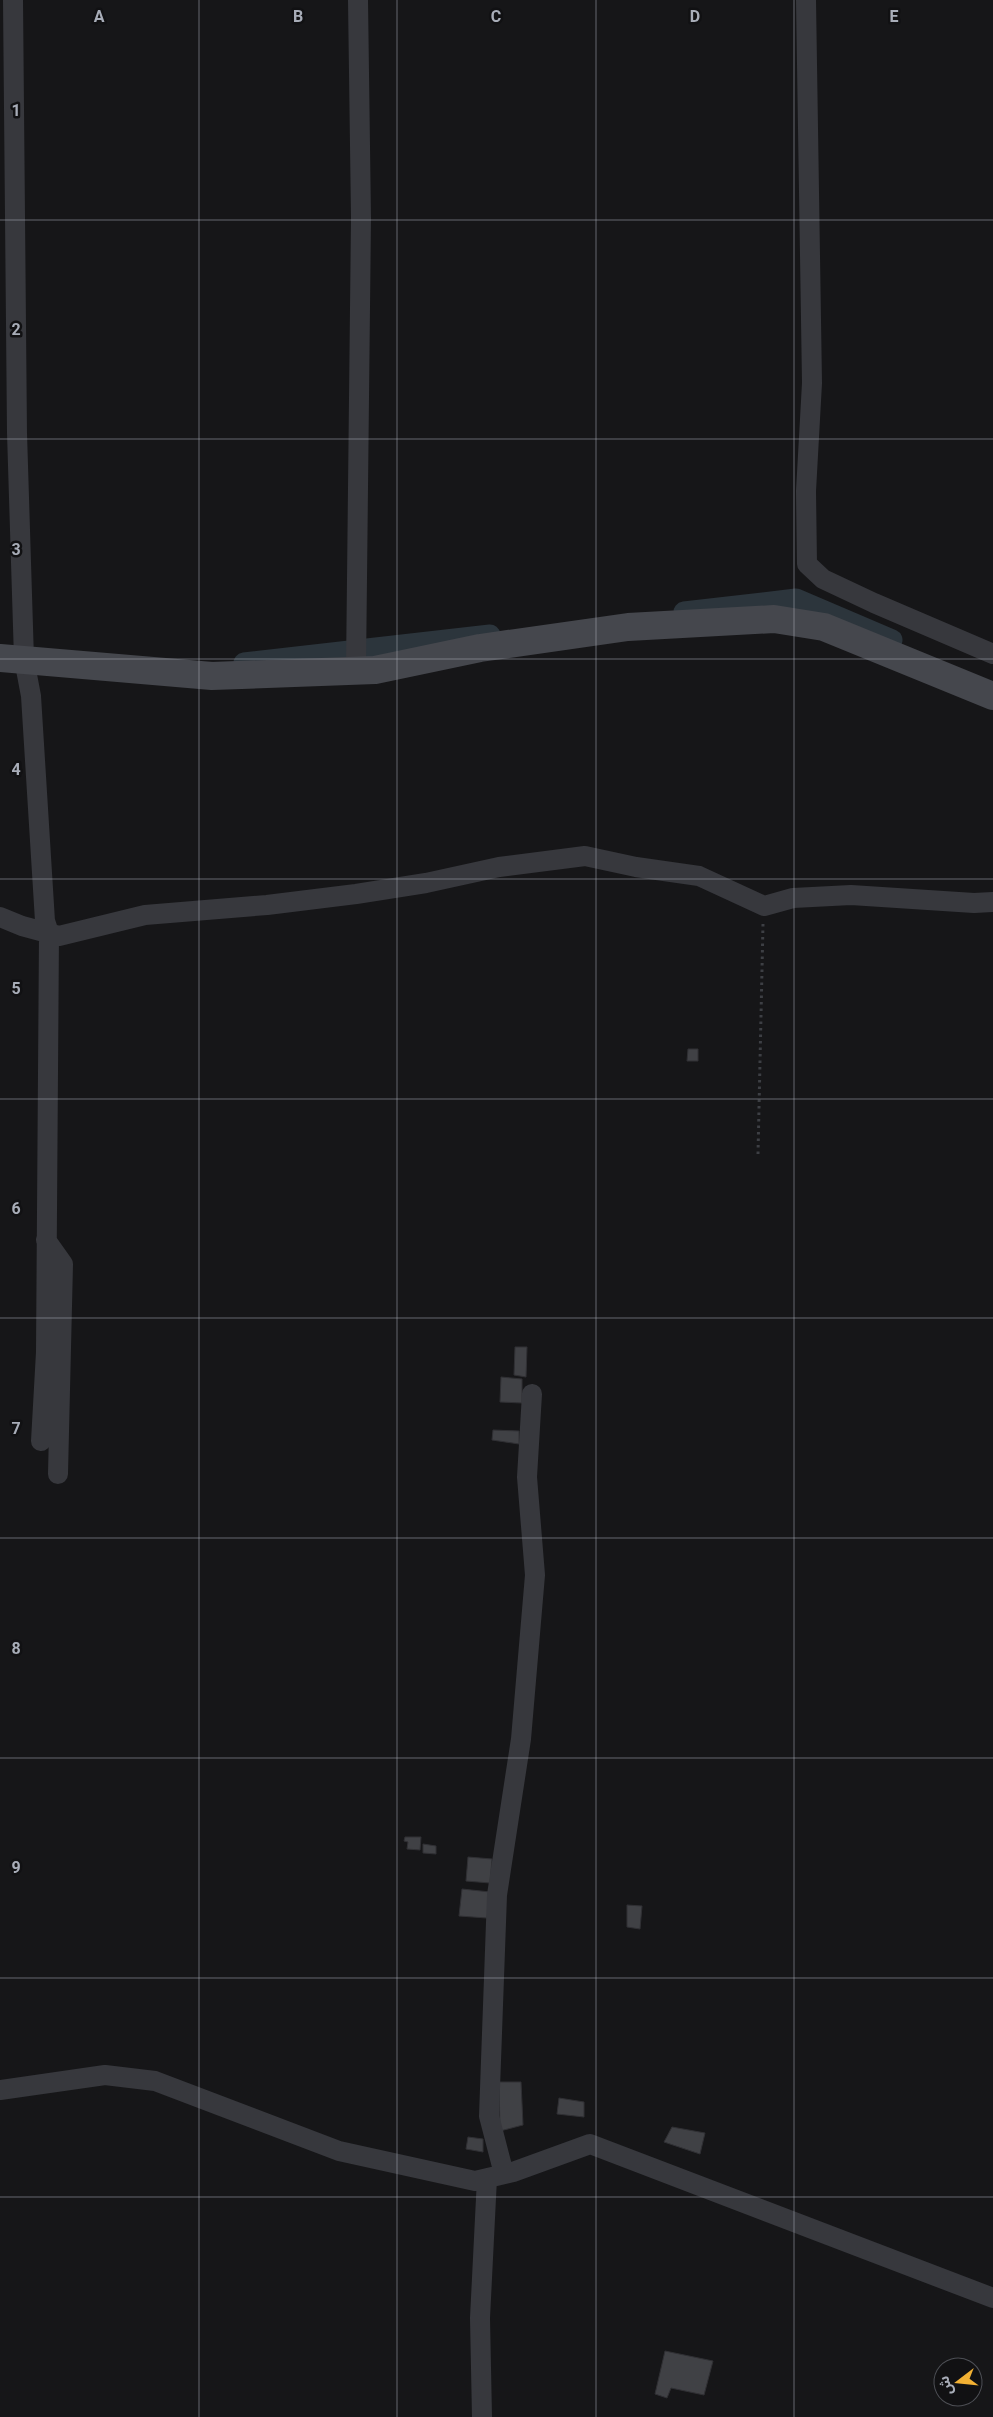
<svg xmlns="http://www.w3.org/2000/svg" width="993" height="2417" font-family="Roboto,'Noto Sans Arabic',sans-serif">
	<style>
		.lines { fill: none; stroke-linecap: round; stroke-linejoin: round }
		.canal { stroke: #2c353c; stroke-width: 21 }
		.building { fill: #404145; stroke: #303034 }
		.path { stroke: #3d3f44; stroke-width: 3; stroke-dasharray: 2.5 4; stroke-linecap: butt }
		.street { stroke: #37383d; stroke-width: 20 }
		.secondary { stroke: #45474d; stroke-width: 28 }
		.grid { fill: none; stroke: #a8adb8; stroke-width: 1; stroke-opacity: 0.55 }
		.grid-label { font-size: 16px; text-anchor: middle; font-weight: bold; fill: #a8adb8; stroke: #111113; stroke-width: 5; stroke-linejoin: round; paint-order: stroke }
	</style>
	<rect width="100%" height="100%" fill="#161618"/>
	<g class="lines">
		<path class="canal" d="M 684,612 L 796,599 L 892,640
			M 244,663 L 490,635"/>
	</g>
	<path class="building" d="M 688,1049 L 698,1049 L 698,1061 L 687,1061 Z
		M 515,1347 L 527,1347 L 526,1377 L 514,1375 Z
		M 501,1377 L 522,1379 L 522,1403 L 500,1402 Z
		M 493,1430 L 519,1431 L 519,1444 L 492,1440 Z
		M 405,1837 L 421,1837 L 420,1850 L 407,1849 L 408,1842 L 404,1841 Z
		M 423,1844 L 436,1846 L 436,1854 L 423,1853 Z
		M 468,1857 L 492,1859 L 490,1883 L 466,1881 Z
		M 462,1889 L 490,1892 L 487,1918 L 459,1916 Z
		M 627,1905 L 642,1906 L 640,1929 L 627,1927 Z
		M 499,2082 L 521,2082 L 523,2125 L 500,2131 Z
		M 559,2098 L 584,2102 L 584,2117 L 557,2114 Z
		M 672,2127 L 705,2133 L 700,2154 L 664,2142 Z
		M 468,2137 L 483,2139 L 483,2152 L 466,2149 Z
		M 665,2351 L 713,2361 L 704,2395 L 671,2388 L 667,2398 L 655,2394 Z"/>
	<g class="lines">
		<path class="path" d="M 758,1154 L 763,924"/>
		<path class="street" d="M 13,0 L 17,433 L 24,659 L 31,696 L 45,921 L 49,933 L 46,1352 L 41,1441
			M 806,0 L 812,383 L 806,491 L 807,564 L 823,579 L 874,603 L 993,654
			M 356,669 L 361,218 L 358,0
			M 0,917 L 22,926 L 59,936 L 145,915 L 267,905 L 356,894 L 426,883 L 499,867 L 585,856 L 636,867 L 699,876 L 764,906 L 793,898 L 851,895 L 974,903 L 993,902
			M 46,1240 L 63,1264 L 58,1474
			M 0,2090 L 105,2075 L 155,2081 L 339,2151 L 475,2181 L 513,2172 L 590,2144 L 993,2298
			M 504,2174 L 489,2116 L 497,1895 L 521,1739 L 535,1575 L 527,1477 L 532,1394
			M 482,2417 L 480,2318 L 487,2178"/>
		<path class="secondary" d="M 0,658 L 212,676 L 375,670 L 480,648 L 628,627 L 774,619 L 824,627 L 993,696"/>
	</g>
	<path class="grid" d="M 199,0 L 199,2417M 397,0 L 397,2417M 596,0 L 596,2417M 794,0 L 794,2417M 0,220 L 993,220M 0,439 L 993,439M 0,659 L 993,659M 0,879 L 993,879M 0,1099 L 993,1099M 0,1318 L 993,1318M 0,1538 L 993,1538M 0,1758 L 993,1758M 0,1978 L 993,1978M 0,2197 L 993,2197"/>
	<g class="grid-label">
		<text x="99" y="22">A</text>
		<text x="298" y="22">B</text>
		<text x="496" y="22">C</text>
		<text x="695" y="22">D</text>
		<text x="894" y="22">E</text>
		<text x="16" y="116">1</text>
		<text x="16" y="335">2</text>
		<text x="16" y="555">3</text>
		<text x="16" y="775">4</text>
		<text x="16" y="994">5</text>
		<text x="16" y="1214">6</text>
		<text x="16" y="1434">7</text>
		<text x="16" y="1654">8</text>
		<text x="16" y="1873">9</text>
	</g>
	<g transform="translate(958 2382) rotate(254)"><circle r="24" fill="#111113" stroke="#4d4f55"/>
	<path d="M0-4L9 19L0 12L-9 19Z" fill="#f2b134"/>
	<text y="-8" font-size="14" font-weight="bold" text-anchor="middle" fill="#a8adb8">ش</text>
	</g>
</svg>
